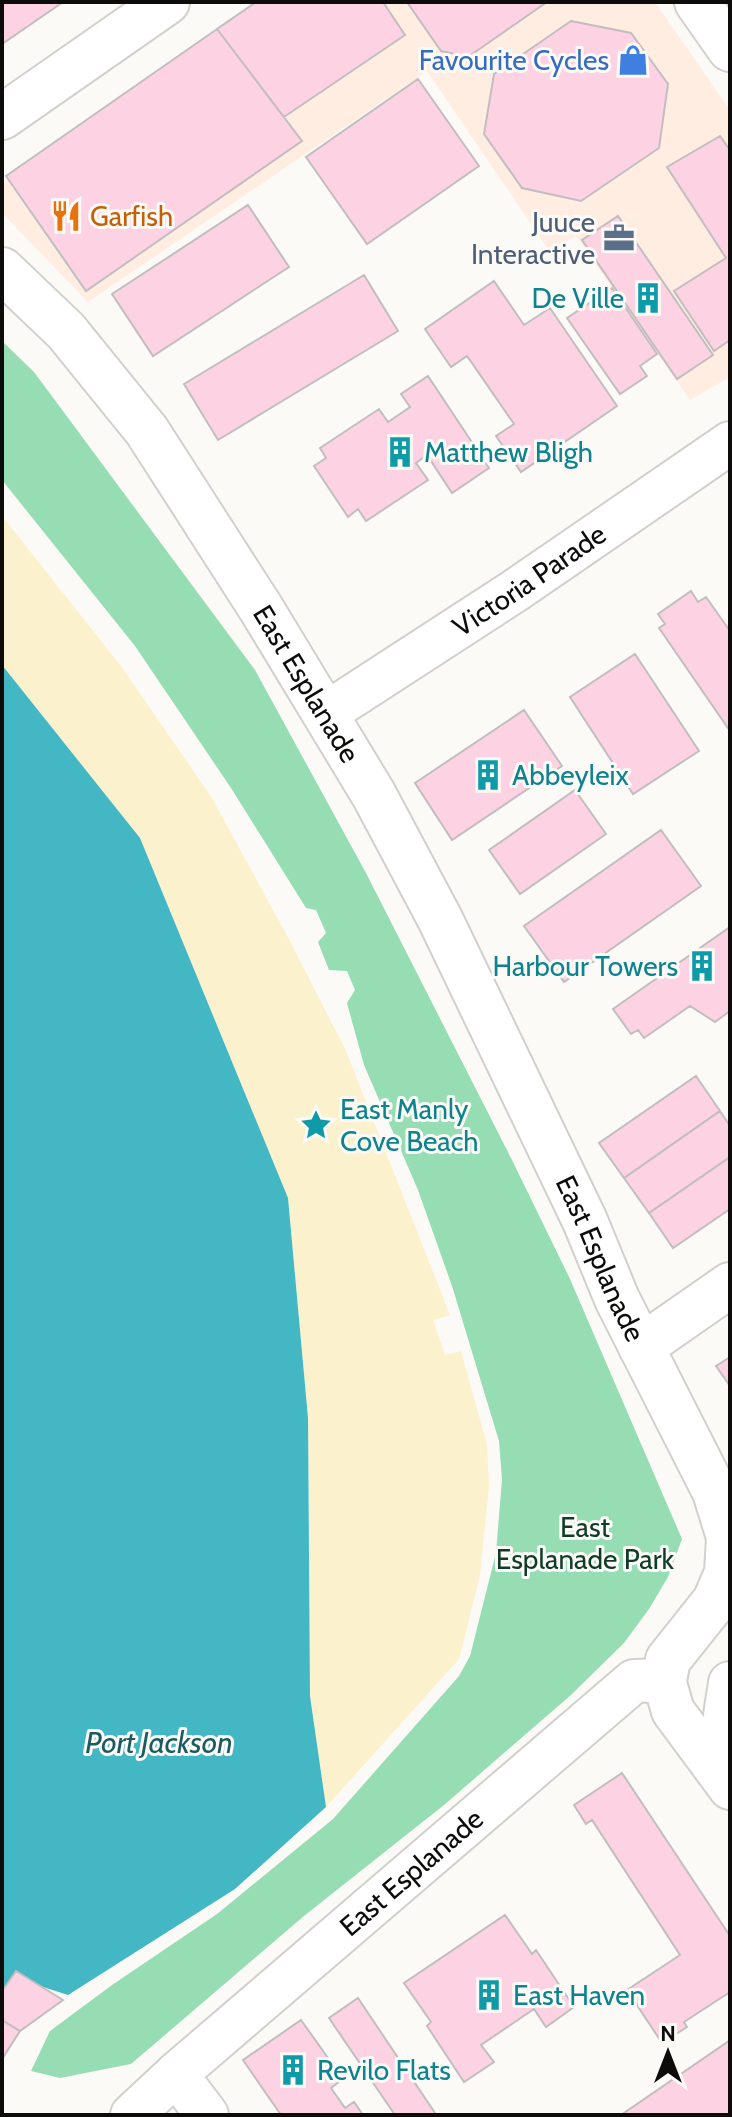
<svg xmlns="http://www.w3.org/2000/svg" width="732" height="2117" font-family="Cabin,sans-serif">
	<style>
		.commercial { fill: #ffede2 }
		.green { fill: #96ddb4 }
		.sand { fill: #fbf1cc }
		.water { fill: #43b7c3 }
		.building { fill: #fdd2e3; stroke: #c2bec0; stroke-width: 2 }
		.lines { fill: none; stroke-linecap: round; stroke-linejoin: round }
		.minor-casing { stroke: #d2d0cd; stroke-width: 46 }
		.tertiary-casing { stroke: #d2d0cd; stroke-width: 48 }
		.minor { stroke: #fff; stroke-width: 42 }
		.tertiary { stroke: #fff; stroke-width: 44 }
		.labels { text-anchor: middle; stroke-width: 6; stroke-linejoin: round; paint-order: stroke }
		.shop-label { font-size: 28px; fill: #366cbe; stroke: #fcfaf7; text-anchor: end }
		.food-label { font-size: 28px; fill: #c56008; stroke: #fcfaf7; text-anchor: start }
		.service-label { font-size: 28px; fill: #4e5e75; stroke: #fcfaf7; text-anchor: end }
		.culture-label { font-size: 28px; fill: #0d838f; stroke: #fcfaf7; text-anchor: start }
		.street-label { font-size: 28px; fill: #0d0c0b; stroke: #fcfaf7 }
		.park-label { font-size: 28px; fill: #0e3c26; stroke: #fcfaf7 }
		.water-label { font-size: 30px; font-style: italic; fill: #1a5a60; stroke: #fcfaf7 }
	</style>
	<rect width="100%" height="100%" fill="#fcfaf7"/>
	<path class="commercial" d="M 257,2 L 655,2 L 730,110 L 730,377 L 690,400 L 576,236 L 550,252 L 427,71 L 88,302 L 2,213 L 2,185 L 8,178 Z"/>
	<path class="green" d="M 2,341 L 34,372 L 255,670 L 366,873 L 512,1160 L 570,1279 L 682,1539 L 668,1577 L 649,1609 L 624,1643 L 571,1695 L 444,1805 L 304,1916 L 131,2064 L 60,2078 L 31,2071 L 50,2031 L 112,1985 L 217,1914 L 333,1819 L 459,1676 L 470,1656 L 496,1553 L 502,1479 L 499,1441 L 452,1286 L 418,1190 L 364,1065 L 347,1003 L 355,990 L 347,971 L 329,970 L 318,942 L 326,933 L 316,910 L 306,908 L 231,788 L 135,646 L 2,480 Z"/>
	<path class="sand" d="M 2,516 L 121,666 L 212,798 L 291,943 L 346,1051 L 450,1315 L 433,1320 L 445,1355 L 461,1351 L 487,1445 L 489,1486 L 480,1575 L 459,1659 L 326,1807 L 310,1696 L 308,1418 L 288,1198 L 140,838 L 2,665 Z"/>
	<path class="water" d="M 2,665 L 140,838 L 288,1198 L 308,1418 L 310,1696 L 326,1807 L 235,1889 L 68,1995 L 37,1985 L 2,2025 Z"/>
	<path class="building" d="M 2,2 L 63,2 L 2,44 Z
		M 256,2 L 383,2 L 405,35 L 284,117 L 217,29 Z
		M 407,2 L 547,2 L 468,57 L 441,51 Z
		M 571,21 L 631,33 L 668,84 L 659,148 L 581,201 L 522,188 L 484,134 L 494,74 Z
		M 217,29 L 302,141 L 86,291 L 6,176 Z
		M 418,79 L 479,166 L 367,244 L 306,157 Z
		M 720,136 L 730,150 L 730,340 L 714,351 L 674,291 L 726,258 L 667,167 Z
		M 248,205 L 289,267 L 153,356 L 112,294 Z
		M 618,216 L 713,355 L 677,379 L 582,240 Z
		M 364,275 L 398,331 L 218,440 L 184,384 Z
		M 494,281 L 524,325 L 550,308 L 617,406 L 521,472 L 496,436 L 514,424 L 467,356 L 451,367 L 425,329 Z
		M 612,288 L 657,354 L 640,366 L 647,376 L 620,394 L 567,318 Z
		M 428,376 L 489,468 L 452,493 L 427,455 L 416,463 L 428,480 L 366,521 L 358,509 L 348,517 L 314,466 L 326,458 L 320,448 L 379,409 L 388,422 L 410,407 L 401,394 Z
		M 691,591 L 698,602 L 706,597 L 730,631 L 730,731 L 659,628 L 665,624 L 658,614 Z
		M 635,654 L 699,751 L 633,794 L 570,697 Z
		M 524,710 L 562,766 L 452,840 L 415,783 Z
		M 575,790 L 606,834 L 520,894 L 489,850 Z
		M 661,830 L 701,886 L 564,982 L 524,926 Z
		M 730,927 L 730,1011 L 715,1022 L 690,1006 L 644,1038 L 638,1030 L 631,1034 L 613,1009 Z
		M 696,1076 L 720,1111 L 624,1178 L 599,1143 Z
		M 720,1111 L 730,1126 L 730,1157 L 649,1213 L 624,1178 Z
		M 730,1157 L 730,1209 L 673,1248 L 649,1213 Z
		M 730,1357 L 730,1386 L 716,1366 Z
		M 622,1773 L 730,1936 L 730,1992 L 684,2022 L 687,2027 L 662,2043 L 627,1990 L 680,1955 L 592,1820 L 586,1824 L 574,1805 Z
		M 505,1915 L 532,1954 L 536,1950 L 574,2007 L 546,2027 L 534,2009 L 481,2045 L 494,2062 L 464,2082 L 427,2026 L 431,2022 L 404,1983 Z
		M 16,1971 L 63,2000 L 20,2031 L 2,2020 L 2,1991 Z
		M 358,1998 L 435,2113 L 432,2115 L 395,2115 L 329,2018 Z
		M 2,2020 L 20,2031 L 2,2059 Z
		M 301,2020 L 343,2079 L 331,2088 L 345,2108 L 354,2102 L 363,2115 L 281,2115 L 243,2060 Z
		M 729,2041 L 730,2115 L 621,2115 Z"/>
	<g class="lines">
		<defs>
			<g id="minor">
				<path id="s1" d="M 325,714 L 516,590 L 730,443"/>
				<path d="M 717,1768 L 730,1683"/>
				<path d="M 176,2074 L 207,2115"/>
				<path id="s2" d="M 132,2115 L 176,2074 L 634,1681 L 664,1680 L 673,1711 L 730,1788"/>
			</g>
			<g id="tertiary">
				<path d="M 697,2 L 730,49"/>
				<path d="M 2,117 L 167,2"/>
				<path id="s3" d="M 2,270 L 66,331 L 147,431 L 262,610 L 374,795 L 440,919 L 585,1221 L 617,1299 L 715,1492 L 729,1537 L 727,1573 L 715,1601 L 668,1660 L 664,1680"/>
				<path d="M 641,1347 L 730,1285"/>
			</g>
		</defs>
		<use href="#minor" class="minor-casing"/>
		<use href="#tertiary" class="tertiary-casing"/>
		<use href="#minor" class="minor"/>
		<use href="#tertiary" class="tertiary"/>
	</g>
	<defs>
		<symbol id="shop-bare" viewBox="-9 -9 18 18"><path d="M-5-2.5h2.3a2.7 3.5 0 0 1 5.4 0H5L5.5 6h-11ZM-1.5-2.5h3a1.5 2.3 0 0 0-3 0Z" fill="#3f7fe0" stroke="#fcfaf7" stroke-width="2.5" paint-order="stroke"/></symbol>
		<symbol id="restaurant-bare" viewBox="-9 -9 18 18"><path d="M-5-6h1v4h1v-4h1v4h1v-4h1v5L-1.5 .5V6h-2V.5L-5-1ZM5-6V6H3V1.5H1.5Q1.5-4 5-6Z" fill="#e8710a" stroke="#fcfaf7" stroke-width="2.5" paint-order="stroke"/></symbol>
		<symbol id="office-bare" viewBox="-9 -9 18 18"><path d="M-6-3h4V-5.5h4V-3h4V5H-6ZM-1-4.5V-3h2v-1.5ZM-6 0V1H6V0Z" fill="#5c6f8a" stroke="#fcfaf7" stroke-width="2.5" paint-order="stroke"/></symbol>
		<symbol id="building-bare" viewBox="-9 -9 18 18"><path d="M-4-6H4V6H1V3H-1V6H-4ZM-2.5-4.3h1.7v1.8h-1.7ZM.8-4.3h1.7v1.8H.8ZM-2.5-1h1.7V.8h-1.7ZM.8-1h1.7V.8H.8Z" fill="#0f9aa8" stroke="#fcfaf7" stroke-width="2.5" paint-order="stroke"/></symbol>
		<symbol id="sight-bare" viewBox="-9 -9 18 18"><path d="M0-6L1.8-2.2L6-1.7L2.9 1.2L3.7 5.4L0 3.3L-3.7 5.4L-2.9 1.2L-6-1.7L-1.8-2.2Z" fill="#0f9aa8" stroke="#fcfaf7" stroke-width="2.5" paint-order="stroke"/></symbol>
	</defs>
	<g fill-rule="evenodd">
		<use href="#shop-bare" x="611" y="38" width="44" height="44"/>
		<use href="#restaurant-bare" x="44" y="194" width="44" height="44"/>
		<use href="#office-bare" x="597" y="216" width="44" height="44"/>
		<use href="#building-bare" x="626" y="276" width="44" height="44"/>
		<use href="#building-bare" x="378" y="430" width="44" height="44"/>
		<use href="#building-bare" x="466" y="753" width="44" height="44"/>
		<use href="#building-bare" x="680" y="944" width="44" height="44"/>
		<use href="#sight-bare" x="294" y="1103" width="44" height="44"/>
		<use href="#building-bare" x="467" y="1973" width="44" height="44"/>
		<use href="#building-bare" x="271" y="2048" width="44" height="44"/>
	</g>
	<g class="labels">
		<g class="shop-label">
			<text x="609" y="70">Favourite Cycles</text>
		</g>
		<g class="food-label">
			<text x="90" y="226">Garfish</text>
		</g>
		<g class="service-label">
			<text x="595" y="232">Juuce<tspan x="595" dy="32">Interactive</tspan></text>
		</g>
		<g class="culture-label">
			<text x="624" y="308" text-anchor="end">De Ville</text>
			<text x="424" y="462">Matthew Bligh</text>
			<text x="512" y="785">Abbeyleix</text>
			<text x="678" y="976" text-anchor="end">Harbour Towers</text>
			<text x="340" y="1119">East Manly<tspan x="340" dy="32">Cove Beach</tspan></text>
			<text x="513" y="2005">East Haven</text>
			<text x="317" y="2080">Revilo Flats</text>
		</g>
		<g class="street-label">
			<text dy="10" stroke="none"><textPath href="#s1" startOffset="244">Victoria Parade</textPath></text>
			<text dy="10" stroke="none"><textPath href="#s3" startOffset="516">East Esplanade</textPath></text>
			<text dy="10" stroke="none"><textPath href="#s3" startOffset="1162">East Esplanade</textPath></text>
			<text dy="10" stroke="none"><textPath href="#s2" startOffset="370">East Esplanade</textPath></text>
		</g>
		<g class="park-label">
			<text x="585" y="1537">East<tspan x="585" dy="32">Esplanade Park</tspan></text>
		</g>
		<g class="water-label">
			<text x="159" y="1753">Port Jackson</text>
		</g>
	</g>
	<rect width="732" height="2117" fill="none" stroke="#0d0c0b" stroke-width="8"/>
	<g transform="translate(668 2053)" stroke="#fcfaf7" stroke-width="6" paint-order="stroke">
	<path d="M0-6L14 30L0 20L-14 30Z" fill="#0d0c0b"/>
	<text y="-12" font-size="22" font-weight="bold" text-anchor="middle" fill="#0d0c0b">N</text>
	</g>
</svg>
